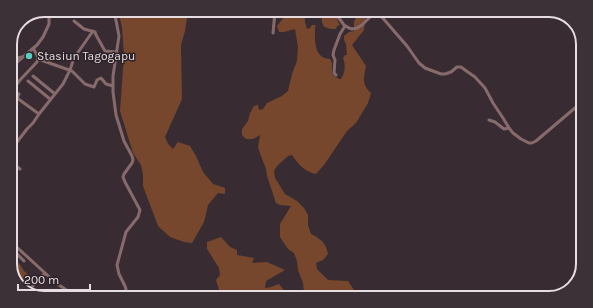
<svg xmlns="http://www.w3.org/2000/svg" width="593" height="308" font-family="Karla,sans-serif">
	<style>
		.green { fill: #76472d }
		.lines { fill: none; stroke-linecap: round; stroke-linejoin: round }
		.minor { stroke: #876b6c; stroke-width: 3 }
		.poi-dot { fill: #56cec3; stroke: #2d2228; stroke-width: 1.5 }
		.labels { text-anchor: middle; stroke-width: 3; stroke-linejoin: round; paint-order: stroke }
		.poi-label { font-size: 12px; fill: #e5dde1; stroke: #2d2228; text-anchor: start }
		.rim { fill: none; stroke: #e5dde1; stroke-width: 2 }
	</style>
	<rect width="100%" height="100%" fill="#382c32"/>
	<path class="green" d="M 118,11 L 188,11 L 185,31 L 181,45 L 182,99 L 165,137 L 168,144 L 173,149 L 178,142 L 190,146 L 196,156 L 203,172 L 213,184 L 225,188 L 225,194 L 218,193 L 208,205 L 204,222 L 192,243 L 184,242 L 170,237 L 158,226 L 143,186 L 143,175 L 141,165 L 133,153 L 120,111 L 124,56 L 122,27 Z
		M 295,12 L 304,12 L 305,22 L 307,29 L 310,28 L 312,25 L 316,25 L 315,27 C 315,39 313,58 330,59 L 332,63 L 332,74 L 339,79 L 341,79 C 345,72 346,66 343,58 L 345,55 L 347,55 L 346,44 L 344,40 L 344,36 L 349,32 L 354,31 L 354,21 L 359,14 L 356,12 L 366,12 L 364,30 L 352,45 L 366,66 C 364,78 361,84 371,93 L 368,103 L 356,123 L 347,131 L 324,165 L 316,174 C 305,172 298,164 292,155 L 288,156 L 277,166 L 274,171 L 275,178 L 285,194 L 297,201 L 304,208 L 308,215 L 308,225 L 311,234 C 321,239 326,243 328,254 L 323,260 L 316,263 L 317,269 L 328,280 L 348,281 L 354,290 L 354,297 L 301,296 L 304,292 L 303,283 L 298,270 L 297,261 L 294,253 L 288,249 L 280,237 L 280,224 L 291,206 L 280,205 L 276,203 L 267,176 L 266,169 L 261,156 L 258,147 L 260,135 L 253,139 L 246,139 L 242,135 L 242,129 L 248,121 L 250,113 L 254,106 L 258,105 L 259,110 L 263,109 L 267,103 L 282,96 L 288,91 L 292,74 L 297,61 L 298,47 L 295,29 L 284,32 L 279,32 L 277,26 L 284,17 L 294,13 Z
		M 322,12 L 337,12 C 336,17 337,20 340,25 L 337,26 L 336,29 C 322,29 321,25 322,12 Z
		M 221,237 L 230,247 L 237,250 L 237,255 L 254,258 L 252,263 L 267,262 L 285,270 L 266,281 L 265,288 L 271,287 L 279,284 L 286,293 L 289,296 L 217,296 L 219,290 L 216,280 L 220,275 L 219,268 L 207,249 L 207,242 Z
		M 10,252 L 21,266 L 24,271 L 30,276 L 22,285 L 10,266 Z"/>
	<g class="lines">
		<path class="minor" d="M 69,10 L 69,13
			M 114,10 L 119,36 L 113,76 L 113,92 L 116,115 L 124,141 L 132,156 L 133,160 L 132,163 L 124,174 L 123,177 L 125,182 L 140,210 L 138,217 L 126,232 L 117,265 L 119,274 L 125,286 L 126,289 L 123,295
			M 336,12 L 336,14 L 344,25 L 349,28 L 352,29 L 357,28 L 362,25 L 371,16 L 374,15 L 381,16 L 407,46 L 419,63 L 425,68 L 441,74 L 445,74 L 451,72 L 457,67 L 461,67 L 465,70 L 475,77 L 485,88 L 493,103 L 503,118 L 509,128 L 513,133 L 521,139 L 529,143 L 532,143 L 536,141 L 582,102
			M 551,14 L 559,18 L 568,20
			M 74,21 L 84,29 L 95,32 L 96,35 L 105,51 L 117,52
			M 273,33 L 275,12
			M 33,48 L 37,55 L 38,59 L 72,71 L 85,84 L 94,87 L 97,80 L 101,78 L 106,84 L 113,86
			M 10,59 L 22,57
			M 10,72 L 16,63 L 37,45 L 43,37 L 49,24 L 49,10
			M 336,75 L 334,73 L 335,60 L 333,55 L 334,50 L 340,34 L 345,26
			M 33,76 L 55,94
			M 28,81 L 50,99
			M 12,90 L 19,94 L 17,98 L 39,114
			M 10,93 L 20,80 L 37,62 L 38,59
			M 489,120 L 495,122 L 504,129 L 509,128
			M 10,151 L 27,129 L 33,123 L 39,114 L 63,84 L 70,70 L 74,58 L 93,31
			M 10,161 L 20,169
			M 10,241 L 56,283 L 68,291 L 79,295
			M 10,247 L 24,261
			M 27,292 L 45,273"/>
	</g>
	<circle class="poi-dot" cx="29" cy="56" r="4"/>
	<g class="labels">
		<g class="poi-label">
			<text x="37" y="60">Stasiun Tagogapu</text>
		</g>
	</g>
	<path d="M0 0H593V308H0ZM44 17H549A27 27 0 0 1 576 44V264A27 27 0 0 1 549 291H44A27 27 0 0 1 17 264V44A27 27 0 0 1 44 17Z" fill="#3c3137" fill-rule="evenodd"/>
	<path class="rim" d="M44 17H549A27 27 0 0 1 576 44V264A27 27 0 0 1 549 291H44A27 27 0 0 1 17 264V44A27 27 0 0 1 44 17Z"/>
	<path d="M18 284v6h72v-6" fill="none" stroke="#e5dde1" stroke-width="2"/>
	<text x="24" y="284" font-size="12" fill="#e5dde1" stroke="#2d2228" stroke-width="3" paint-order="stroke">200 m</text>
</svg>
